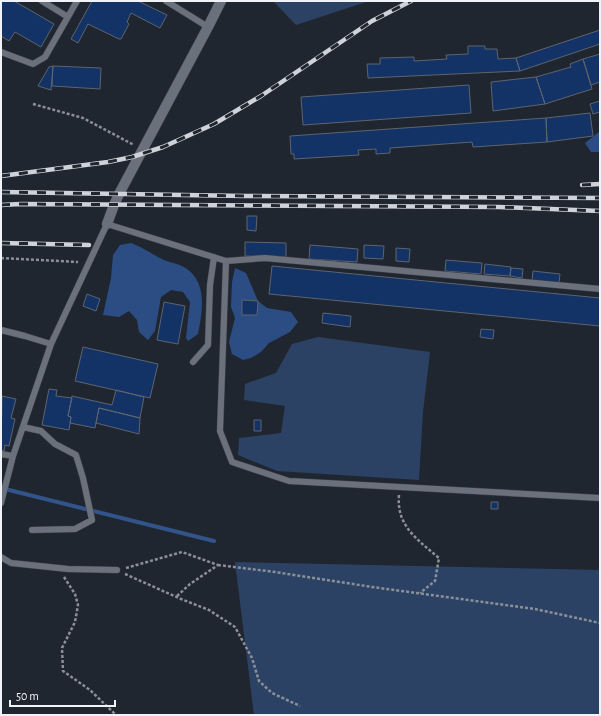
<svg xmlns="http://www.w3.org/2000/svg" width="601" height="716" font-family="'Alegreya Sans',sans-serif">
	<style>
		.green { fill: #2c4265 }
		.forest { fill: #2c4d83 }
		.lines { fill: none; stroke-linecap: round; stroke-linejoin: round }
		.stream { stroke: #32548a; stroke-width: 4 }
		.building { fill: #133366; stroke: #5d646f }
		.service-casing { stroke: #3d4149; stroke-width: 7 }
		.minor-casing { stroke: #3d4149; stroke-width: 11 }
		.path { stroke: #8b9098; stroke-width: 2.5; stroke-dasharray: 3 2; stroke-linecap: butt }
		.service { stroke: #6a717c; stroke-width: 6 }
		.minor { stroke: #6a717c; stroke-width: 10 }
		.rail-casing { stroke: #cfd3d9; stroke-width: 4.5 }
		.rail { stroke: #20262f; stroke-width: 3; stroke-dasharray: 9; stroke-linecap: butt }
	</style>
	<rect width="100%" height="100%" fill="#20262f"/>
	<path class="green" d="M 273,1 L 369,1 L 296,25 Z
		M 318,337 L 430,352 L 423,412 L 419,480 L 277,471 L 238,455 L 239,438 L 281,433 L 285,406 L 244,400 L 245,384 L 276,373 L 292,344 Z
		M 235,562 L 600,570 L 600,715 L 254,715 Z"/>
	<path class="forest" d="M 599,132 L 600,132 L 600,152 L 591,152 L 585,143 Z
		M 131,243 C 143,247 153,255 164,260 C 171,263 181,264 187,269 C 208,284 202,313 198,334 L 188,341 L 186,338 L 190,302 L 183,292 L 171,290 L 161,297 L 155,331 L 148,340 L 139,332 L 137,320 L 129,311 L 119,317 L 103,315 L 111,278 L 113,255 L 120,245 Z
		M 235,268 L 246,273 L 258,301 L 267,308 L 291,312 L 298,322 L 290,332 L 269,343 L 261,352 L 251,358 L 243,360 L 232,354 L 229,342 L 235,318 L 231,307 L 232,282 Z"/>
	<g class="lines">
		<path class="stream" d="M 1,488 L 214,541"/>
	</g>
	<path class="building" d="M 1,1 L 14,1 L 54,24 L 41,47 L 15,32 L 9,41 L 1,36 Z
		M 92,1 L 138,1 L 167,15 L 160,28 L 131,13 L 127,22 L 129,24 L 121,39 L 119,39 L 88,24 L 78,43 L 71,39 Z
		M 600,30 L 600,44 L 520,71 L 516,58 Z
		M 468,46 L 485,46 L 485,49 L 497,49 L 498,59 L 516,58 L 520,71 L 368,78 L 367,64 L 380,64 L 380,58 L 414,57 L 414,61 L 447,59 L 446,55 L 468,54 Z
		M 600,54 L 600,82 L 591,85 L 583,59 Z
		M 583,59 L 592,89 L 545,104 L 536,77 L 571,67 L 570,64 Z
		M 53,66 L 101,68 L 100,89 L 52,86 Z
		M 53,66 L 51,90 L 38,86 L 49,67 Z
		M 536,77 L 545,104 L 493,111 L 491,82 Z
		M 469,85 L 471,113 L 303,125 L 301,97 Z
		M 600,101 L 600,112 L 593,114 L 590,104 Z
		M 590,113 L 593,136 L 547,142 L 546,118 Z
		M 546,118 L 547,142 L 473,147 L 472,142 L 390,148 L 390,153 L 376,154 L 376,149 L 358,150 L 359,155 L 294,159 L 294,154 L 291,154 L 290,136 Z
		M 247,216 L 257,216 L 256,231 L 247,230 Z
		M 245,242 L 286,243 L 286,257 L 245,256 Z
		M 310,245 L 358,249 L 357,262 L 309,259 Z
		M 364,245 L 384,246 L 383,259 L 364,258 Z
		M 396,248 L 410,249 L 409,262 L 396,261 Z
		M 446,260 L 482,263 L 481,274 L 445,271 Z
		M 485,264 L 511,267 L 510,276 L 484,274 Z
		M 272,266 L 600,298 L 600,326 L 269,294 Z
		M 511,268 L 523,269 L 522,278 L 510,276 Z
		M 533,271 L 560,274 L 559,283 L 532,281 Z
		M 87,294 L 100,299 L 96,311 L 83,306 Z
		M 242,300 L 258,301 L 257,315 L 242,315 Z
		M 164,302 L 185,306 L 178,344 L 157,340 Z
		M 323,313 L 351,316 L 350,327 L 322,323 Z
		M 481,329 L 494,330 L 493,339 L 480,337 Z
		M 83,347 L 158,364 L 150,398 L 75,381 Z
		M 49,389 L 57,390 L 56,396 L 72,398 L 68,416 L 71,417 L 69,430 L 42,425 Z
		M 116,390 L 144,397 L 140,418 L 99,408 L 95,428 L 70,423 L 71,417 L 68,416 L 72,396 L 112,405 Z
		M 2,396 L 16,399 L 11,418 L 15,419 L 9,446 L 5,445 L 4,451 L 1,450 Z
		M 99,408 L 140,418 L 139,434 L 96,423 Z
		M 254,420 L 261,420 L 261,431 L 254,431 Z
		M 491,502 L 498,502 L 498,509 L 491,509 Z"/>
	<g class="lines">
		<defs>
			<path id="service" d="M 42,1 L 68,17
				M 166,1 L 208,27
				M 1,52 L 33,64 L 45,57 L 77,1
				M 226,261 L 220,431 L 232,462 L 289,481 L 600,498
				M 1,330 L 25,336 L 51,344
				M 193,362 L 208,345 L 210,285 L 214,257
				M 23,427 L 41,431 L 55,444 L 76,455 L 83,478 L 92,520 L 75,529 L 32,530
				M 1,454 L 13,456
				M 1,503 L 13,456 L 51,344 L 107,224 L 226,261 L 265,258 L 600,289
				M 1,557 L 11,563 L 68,569 L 117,570"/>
			<path id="minor" d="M 107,224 L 114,205 L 119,194 L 208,27 L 221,1"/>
		</defs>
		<use href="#service" class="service-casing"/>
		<use href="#minor" class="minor-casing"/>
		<path class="path" d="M 33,104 L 83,118 L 134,145
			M 1,258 L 78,262
			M 399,495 C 396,526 418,540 439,558 L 435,581 L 420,593
			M 218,565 L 275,572 L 372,587 L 535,609 L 600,623
			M 126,568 L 182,552 L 218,565 L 190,584 L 176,597
			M 125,574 L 181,599 L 209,610 L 235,627 L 252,658 L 259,681 L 272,693 L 300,706
			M 64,577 L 75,594 L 78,605 L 75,622 L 62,648 L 63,671 L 90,690 L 116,715"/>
		<use href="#service" class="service"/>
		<use href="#minor" class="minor"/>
		<defs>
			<path id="rail" d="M 1,176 L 108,162 L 132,157 L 163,147 L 214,124 L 261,96 L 372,21 L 411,1
				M 582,185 L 600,184
				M 1,192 L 245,196 L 600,198
				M 1,205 L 21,204 L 499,207 L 600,211
				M 1,243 L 89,245"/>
		</defs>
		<use href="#rail" class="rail-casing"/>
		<use href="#rail" class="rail"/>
	</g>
	<rect width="601" height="716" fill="none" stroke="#f0f4fa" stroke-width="4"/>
	<path d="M10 700v6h105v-6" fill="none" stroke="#f0f4fa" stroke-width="2"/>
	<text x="16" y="700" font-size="12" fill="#f0f4fa" stroke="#20262f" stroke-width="3" paint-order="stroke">50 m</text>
</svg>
